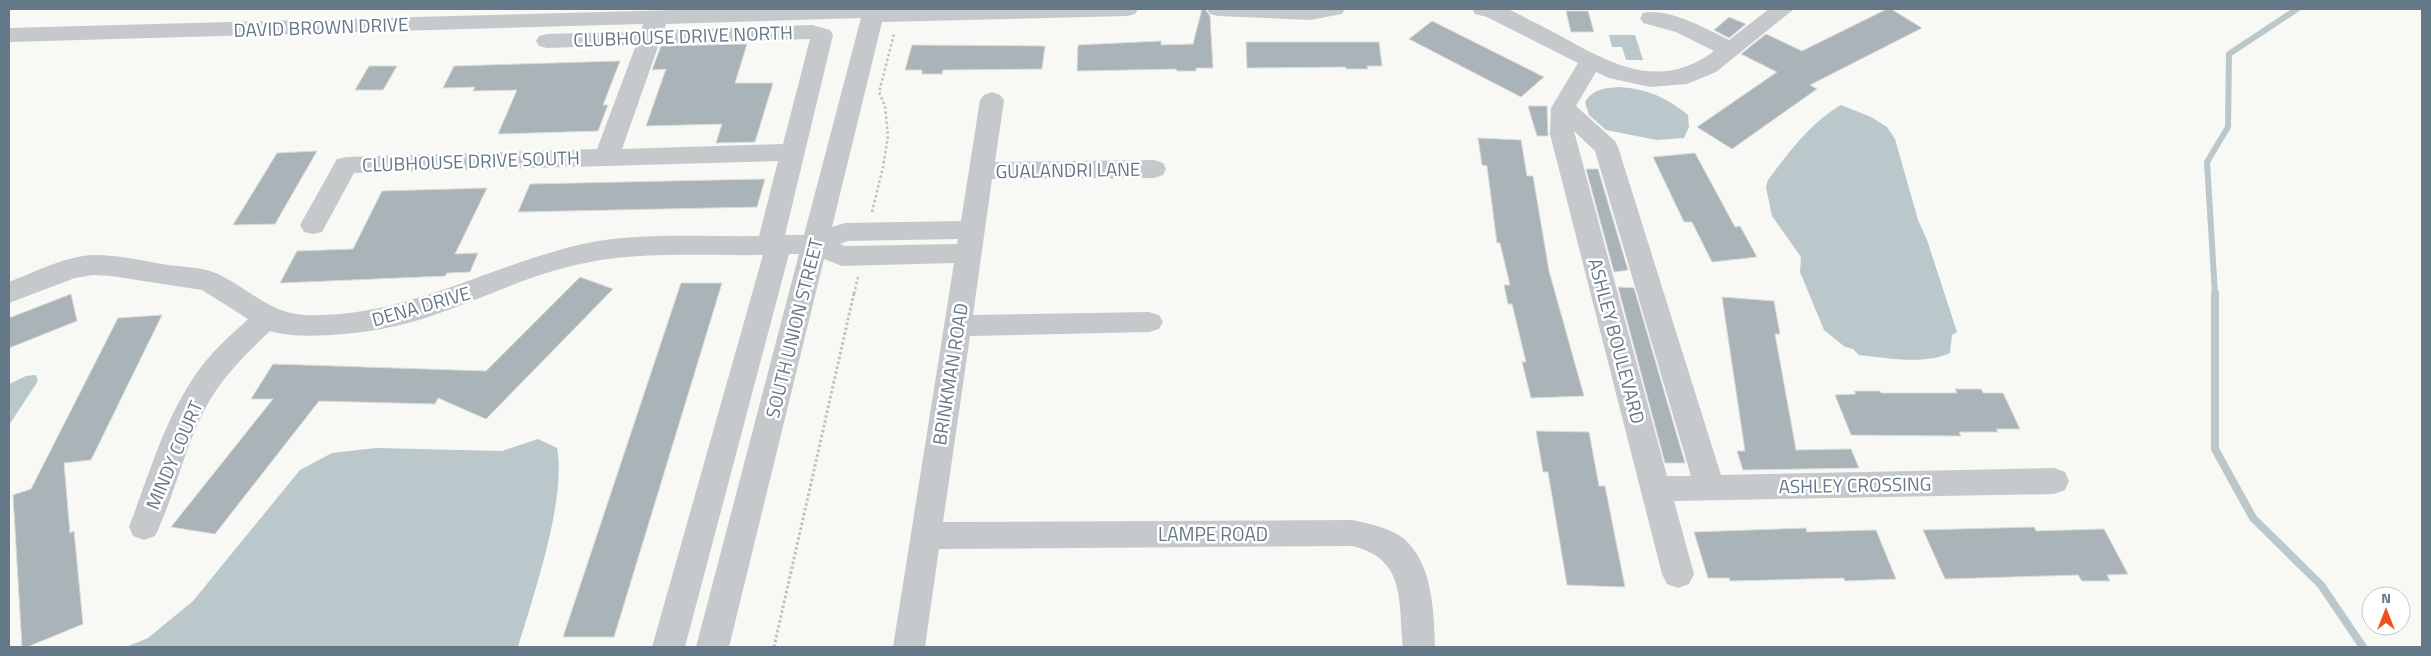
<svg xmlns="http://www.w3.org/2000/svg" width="2431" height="656" font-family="'Titillium Web',sans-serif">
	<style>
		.water { fill: #bbc8cb }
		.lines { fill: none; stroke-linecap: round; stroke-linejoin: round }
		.stream-far1 { stroke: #bbc8cb; stroke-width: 6 }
		.stream { stroke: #bbc8cb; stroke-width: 8 }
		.building { fill: #a9b3b8; stroke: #dadad7 }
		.path-far1 { stroke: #bec1c3; stroke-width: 2.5; stroke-dasharray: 2.5 2.5; stroke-linecap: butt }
		.path { stroke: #bec1c3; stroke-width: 3; stroke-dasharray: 2.5 2.5; stroke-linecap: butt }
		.minor { fill: #c5c9cc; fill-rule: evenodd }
		.labels { text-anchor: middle; stroke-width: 5; stroke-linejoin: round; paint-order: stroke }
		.street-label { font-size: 19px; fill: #657887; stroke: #fff }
	</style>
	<rect width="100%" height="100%" fill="#f8f8f5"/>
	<path class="water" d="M 1609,35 L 1635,35 L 1643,60 L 1626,60 L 1622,47 L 1612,47 Z
		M 1619,87 C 1647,89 1666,97 1688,115 L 1689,127 L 1684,138 L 1657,140 L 1606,130 L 1589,115 L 1585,102 C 1593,89 1605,88 1619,87 Z
		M 1841,105 L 1871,117 L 1887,127 L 1895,139 L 1918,220 L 1927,240 L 1957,332 L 1952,335 L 1950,353 C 1923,365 1888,358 1859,355 L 1853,349 L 1845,347 L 1824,330 L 1800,272 L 1801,257 L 1772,216 L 1766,187 L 1768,180 C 1789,152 1810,123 1841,105 Z
		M 36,375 L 38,381 L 9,425 L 9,384 L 26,376 Z
		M 538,439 L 557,448 C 567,498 533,597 518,647 L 126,647 L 148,638 L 193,601 L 300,470 L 332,453 L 376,448 L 502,451 Z"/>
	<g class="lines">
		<path class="stream-far1" d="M 2215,294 L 2207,162 L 2228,127 L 2229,54 L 2297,9"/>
		<path class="stream" d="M 2215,293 L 2215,449 L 2253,518 L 2321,585 L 2363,647"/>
	</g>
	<path class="building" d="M 1202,9 L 1205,9 L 1210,16 L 1213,68 L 1196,68 L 1196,71 L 1177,71 L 1176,69 L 1077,71 L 1078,45 L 1161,41 L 1161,45 L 1193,44 Z
		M 1887,9 L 1891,9 L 1922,28 L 1810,85 L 1817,89 L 1732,149 L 1697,127 L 1777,72 L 1741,54 L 1766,34 L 1802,51 Z
		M 1566,11 L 1588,11 L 1594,32 L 1571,32 Z
		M 1729,17 L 1746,24 L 1729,38 L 1714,30 Z
		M 1432,21 L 1544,77 L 1521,97 L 1409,39 Z
		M 1246,42 L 1379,42 L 1382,66 L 1367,66 L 1368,69 L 1346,69 L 1346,67 L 1247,68 Z
		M 747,44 L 735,83 L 773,83 L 755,142 L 716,143 L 722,124 L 646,126 L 666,69 L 652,70 L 661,46 Z
		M 912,45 L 1045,46 L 1042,69 L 943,70 L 942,74 L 922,74 L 922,70 L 905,70 Z
		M 620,61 L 603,105 L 608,105 L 598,131 L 498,134 L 517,90 L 473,91 L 475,87 L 443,88 L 454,66 Z
		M 369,66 L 397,66 L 383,90 L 355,90 Z
		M 1528,106 L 1547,106 L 1548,136 L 1537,136 Z
		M 1478,138 L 1521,140 L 1527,176 L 1533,176 L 1549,271 L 1584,396 L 1531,398 L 1522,362 L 1526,362 L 1512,304 L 1508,304 L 1504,285 L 1510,285 L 1500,243 L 1497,243 L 1487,166 L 1482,165 Z
		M 317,151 L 275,224 L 233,225 L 277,153 Z
		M 1695,153 L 1735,227 L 1740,226 L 1757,257 L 1712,262 L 1692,222 L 1684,222 L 1653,157 Z
		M 1586,169 L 1598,169 L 1628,270 L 1614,272 Z
		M 765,179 L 757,207 L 518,212 L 530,184 Z
		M 487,188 L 455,254 L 478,253 L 470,272 L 447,273 L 445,276 L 280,283 L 297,251 L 353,249 L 382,191 Z
		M 580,277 L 613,289 L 486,419 L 438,398 L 435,404 L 319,401 L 215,534 L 171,527 L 273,399 L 251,399 L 273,364 L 486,371 Z
		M 681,283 L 722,283 L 614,637 L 563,637 Z
		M 1618,287 L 1634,288 L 1685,463 L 1665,463 Z
		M 71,294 L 77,321 L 9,348 L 9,318 Z
		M 1722,297 L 1774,301 L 1780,334 L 1775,334 L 1796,450 L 1851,449 L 1859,468 L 1743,470 L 1737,451 L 1745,451 Z
		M 162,315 L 91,460 L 64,463 L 70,533 L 74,531 L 83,624 L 27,647 L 22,647 L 13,495 L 31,489 L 118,318 Z
		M 1955,389 L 1981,389 L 1983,393 L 2003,393 L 2020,429 L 1996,429 L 1998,432 L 1959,432 L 1961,436 L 1851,435 L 1835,395 L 1856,394 L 1854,391 L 1880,391 L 1881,393 L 1957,393 Z
		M 1536,431 L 1589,432 L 1599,486 L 1605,486 L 1625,587 L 1567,585 L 1548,472 L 1543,472 Z
		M 2034,527 L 2036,531 L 2104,529 L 2128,574 L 2107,575 L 2110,581 L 2082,581 L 2078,575 L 1945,579 L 1923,530 Z
		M 1806,528 L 1807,532 L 1876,530 L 1896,579 L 1845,581 L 1844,578 L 1730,581 L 1729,578 L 1708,578 L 1694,532 Z"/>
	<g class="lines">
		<path class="path-far1" d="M 872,212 L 883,167 L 888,136 L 885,106 L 879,92 L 894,34
			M 854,294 L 858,277"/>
		<path class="path" d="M 774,647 L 854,293"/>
		<path class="minor" d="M 711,9 L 1138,9 L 1135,14 L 1127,16 L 882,22 L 832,227 L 845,223 L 961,221 L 980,100 L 984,95 L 992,92 L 1000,95 L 1004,100 L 995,162 L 1154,160 L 1163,163 L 1166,169 L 1163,175 L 1154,178 L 992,179 L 973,315 L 1149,312 L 1159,315 L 1163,322 L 1159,329 L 1149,332 L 970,336 L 943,522 L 1352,520 C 1368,523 1390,528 1403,538 C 1433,563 1434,612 1435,647 L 1403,647 C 1398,602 1407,559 1352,546 L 939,549 L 925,647 L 893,647 L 954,263 L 842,266 L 824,259 L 729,647 L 696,647 L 799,254 L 789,254 L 685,647 L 652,647 L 763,255 C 706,256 641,251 585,263 C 533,273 484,298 434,315 C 400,327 366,333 330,335 C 310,336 290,337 270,331 C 246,354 222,377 206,407 C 184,448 175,495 155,536 L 144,540 L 133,536 L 129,527 C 149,475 164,420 196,374 C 210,353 230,336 248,319 L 202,290 L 111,276 L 93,275 L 75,278 L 9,303 L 9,282 C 35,272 65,256 94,255 C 119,255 144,261 168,265 C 184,267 203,267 218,274 C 248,288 271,314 305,315 C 404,319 489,265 583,244 C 635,232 705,237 759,236 L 778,161 L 354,173 L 322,232 L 313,234 L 304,232 L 300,225 L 337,159 L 346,157 L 597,149 L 636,45 L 547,48 L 539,46 L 536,41 L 539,36 L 547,34 L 641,31 L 643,24 L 9,42 L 9,28 ZM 861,18 L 804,235 L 785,235 L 833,35 L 830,30 L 812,25 L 664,30 L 666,24 ZM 810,39 L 783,144 L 622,149 L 659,44 ZM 958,239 L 957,244 L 845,246 L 840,244 L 848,241 Z
			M 1207,9 L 1345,9 L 1342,14 L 1310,20 L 1218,16 L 1210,14 Z
			M 1472,9 C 1482,8 1497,6 1507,9 C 1517,12 1528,20 1538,24 C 1597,54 1652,98 1714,51 L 1676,32 L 1643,23 L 1640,18 L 1643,13 C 1667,7 1707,29 1729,40 L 1769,9 L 1794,9 L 1716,72 L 1687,84 L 1650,87 L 1609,78 L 1596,72 L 1576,106 L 1615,141 L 1618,147 L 1721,475 L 2054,468 L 2065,472 L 2069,481 L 2065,490 L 2054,494 L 1674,501 L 1694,574 L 1689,584 L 1678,588 L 1667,584 L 1662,574 L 1550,134 L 1551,108 L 1578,63 L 1487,17 L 1475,14 ZM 1574,131 L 1595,151 L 1691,476 L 1667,476 Z"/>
	</g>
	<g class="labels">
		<g class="street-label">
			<text transform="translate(321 27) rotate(-2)" y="7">DAVID BROWN DRIVE</text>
			<text transform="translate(683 36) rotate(-2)" y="7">CLUBHOUSE DRIVE NORTH</text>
			<text transform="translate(471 161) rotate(-2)" y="7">CLUBHOUSE DRIVE SOUTH</text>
			<text transform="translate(1068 170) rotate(-1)" y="7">GUALANDRI LANE</text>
			<text transform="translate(421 306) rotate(-16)" y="7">DENA DRIVE</text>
			<text transform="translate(794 328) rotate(-76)" y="7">SOUTH UNION STREET</text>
			<text transform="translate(1617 341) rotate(75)" y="7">ASHLEY BOULEVARD</text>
			<text transform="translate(950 374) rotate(-81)" y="7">BRINKMAN ROAD</text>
			<text transform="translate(174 455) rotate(-67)" y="7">MINDY COURT</text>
			<text transform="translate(1855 485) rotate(-1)" y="7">ASHLEY CROSSING</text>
			<text x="1213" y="541">LAMPE ROAD</text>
		</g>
	</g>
	<rect width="2431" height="656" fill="none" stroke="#657887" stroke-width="20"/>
	<g transform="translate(2386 611)"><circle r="24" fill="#ffffff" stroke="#c1c9cf"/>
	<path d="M0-4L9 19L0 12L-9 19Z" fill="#eb5121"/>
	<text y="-8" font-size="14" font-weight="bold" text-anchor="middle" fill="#657887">N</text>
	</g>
</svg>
